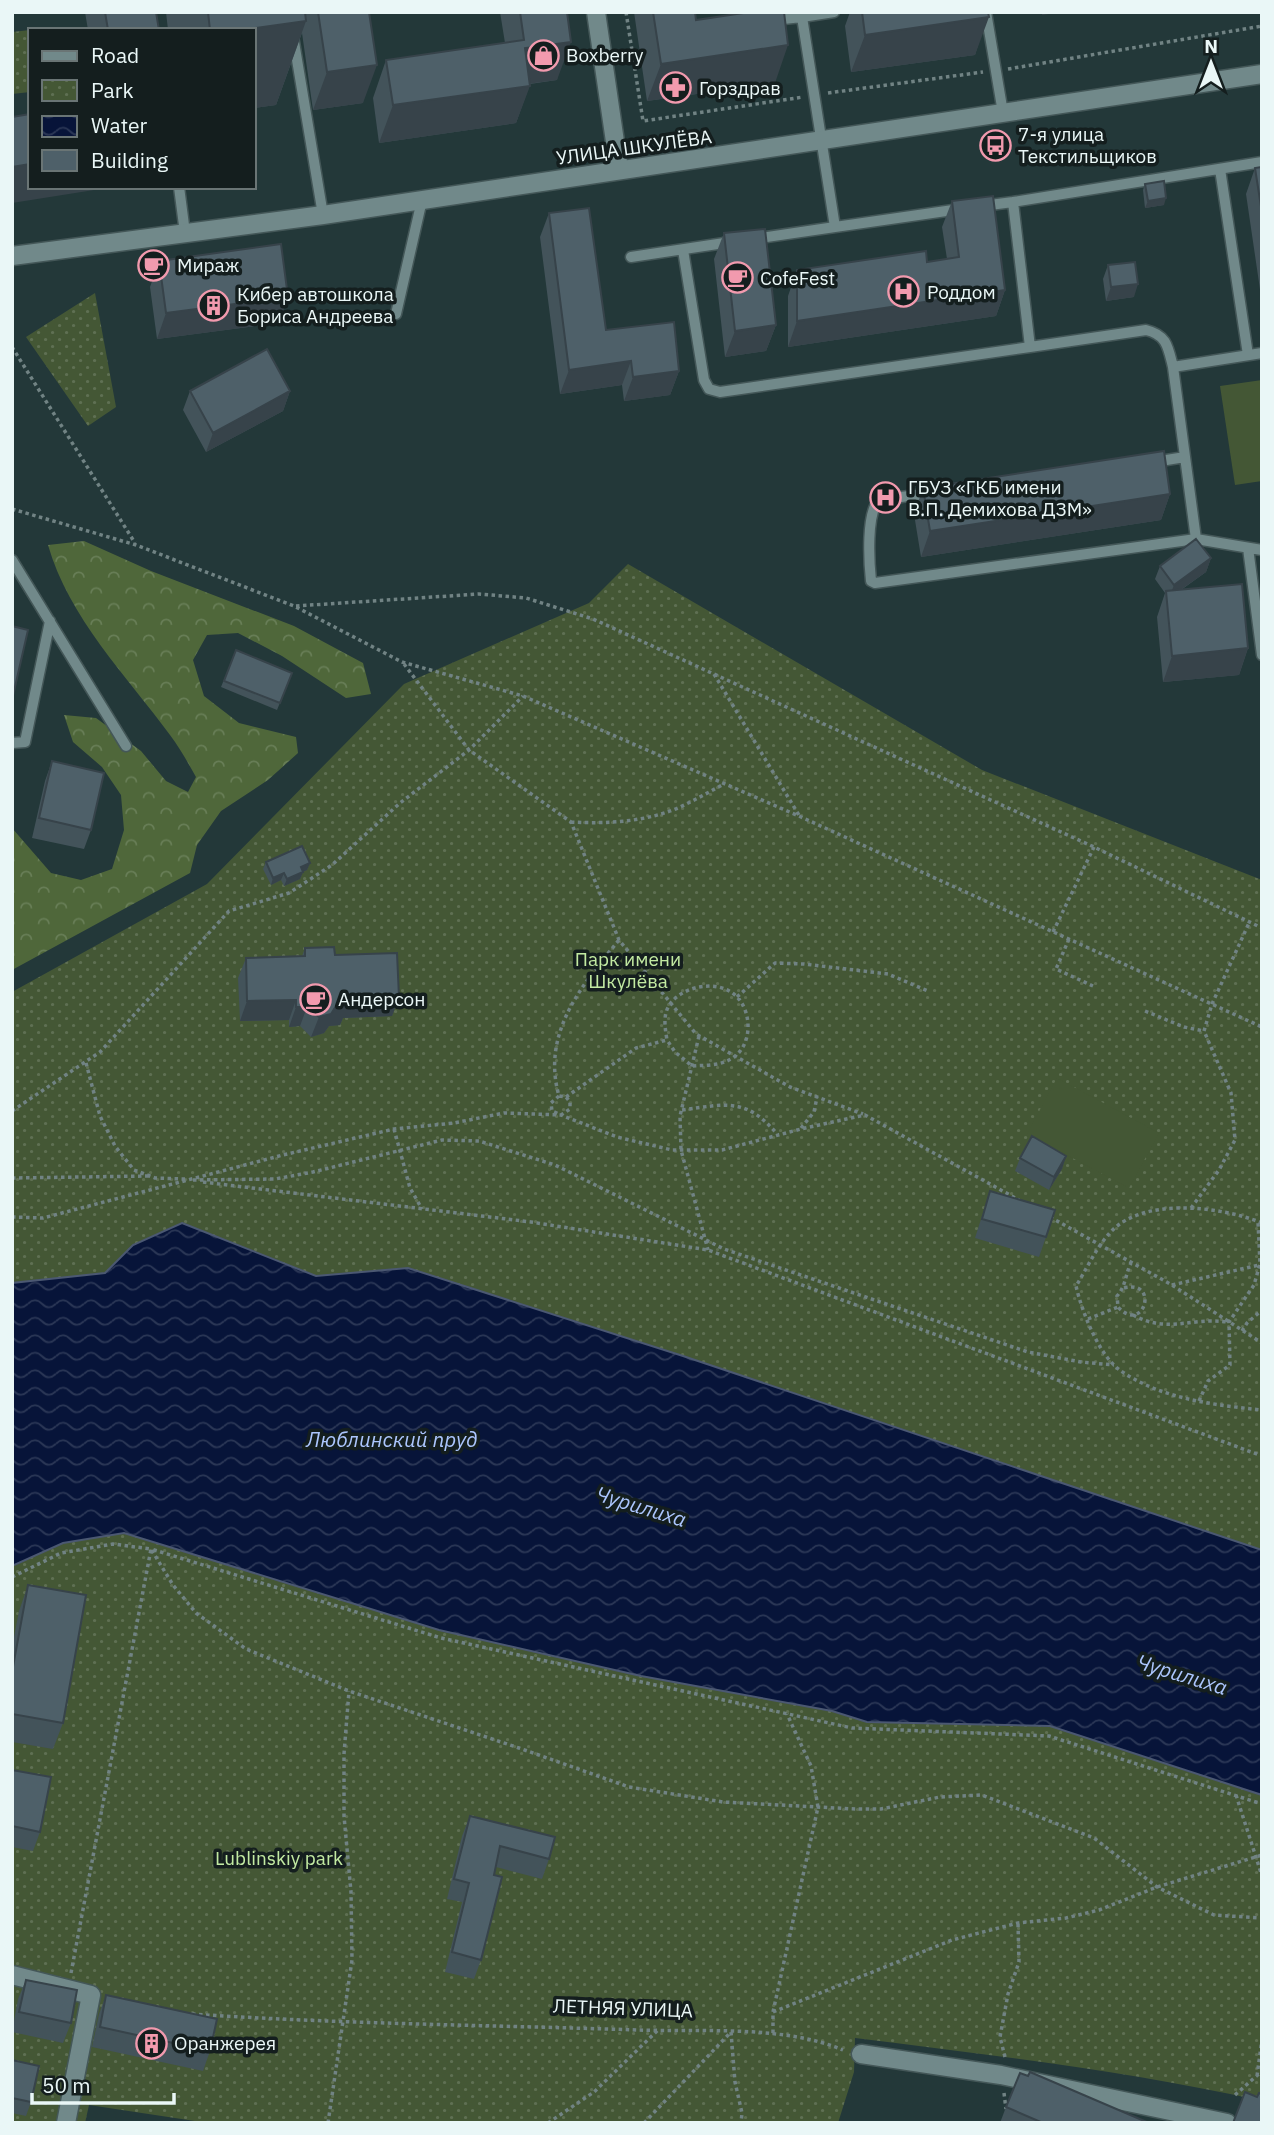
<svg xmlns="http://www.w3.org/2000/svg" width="1274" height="2135" font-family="'IBM Plex Sans',sans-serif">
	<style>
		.forest { fill: url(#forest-crowns) }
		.park { fill: url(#park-dots) }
		.garden { fill: #445735 }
		.water { fill: url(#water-waves); stroke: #4b5872; stroke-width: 2 }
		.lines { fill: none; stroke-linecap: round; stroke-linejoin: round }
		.service-casing { stroke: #445758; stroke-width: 13 }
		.minor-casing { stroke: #445758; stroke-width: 21 }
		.tertiary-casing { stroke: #445758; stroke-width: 21 }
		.path { stroke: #718384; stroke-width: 3.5; stroke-dasharray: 3.5 3.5; stroke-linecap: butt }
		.service { stroke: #71898a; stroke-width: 10 }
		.minor { stroke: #71898a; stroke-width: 18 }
		.tertiary { stroke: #71898a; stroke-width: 18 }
		.wall { fill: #43535a }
		.shaded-wall { fill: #37434a }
		.building { fill: #4e6069; stroke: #37434a; stroke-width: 2 }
		.labels { text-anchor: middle; stroke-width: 7; stroke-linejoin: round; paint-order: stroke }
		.poi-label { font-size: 19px; fill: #eaf7f7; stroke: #141e1e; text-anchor: start }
		.street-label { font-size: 19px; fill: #eaf7f7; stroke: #141e1e }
		.park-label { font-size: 19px; fill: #c2eaa2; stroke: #141e1e }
		.water-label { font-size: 21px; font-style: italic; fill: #acc6fd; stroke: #141e1e }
	</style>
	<defs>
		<pattern id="forest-crowns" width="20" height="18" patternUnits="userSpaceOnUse" patternTransform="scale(1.75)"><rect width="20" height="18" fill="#4f673a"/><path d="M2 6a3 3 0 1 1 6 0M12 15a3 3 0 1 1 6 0" fill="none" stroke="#687e57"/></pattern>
		<pattern id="park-dots" width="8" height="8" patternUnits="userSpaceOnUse" patternTransform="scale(1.75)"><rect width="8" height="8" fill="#445735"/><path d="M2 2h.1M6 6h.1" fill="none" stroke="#5f7053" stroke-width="1.8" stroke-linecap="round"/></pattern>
		<pattern id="water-waves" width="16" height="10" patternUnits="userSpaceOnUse" patternTransform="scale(1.75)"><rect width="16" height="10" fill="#071439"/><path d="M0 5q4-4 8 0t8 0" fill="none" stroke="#2b3756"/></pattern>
	</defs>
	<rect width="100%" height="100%" fill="#233839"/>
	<path class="forest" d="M 84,541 L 151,571 L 294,626 L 363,663 L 371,694 L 346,698 L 282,656 L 238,633 L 207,635 L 193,660 L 204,696 L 239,723 L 296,737 L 298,753 L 268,780 L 221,811 L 197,845 L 190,873 L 12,970 L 12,828 L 51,873 L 81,880 L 112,869 L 124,830 L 121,795 L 102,767 L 73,742 L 64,715 L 96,718 L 141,751 L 166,781 L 188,792 L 196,777 C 188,763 180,748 170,735 C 126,675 69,618 48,545 Z"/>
	<path class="park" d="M 30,30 L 30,92 L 12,94 L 12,32 Z
		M 95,293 L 116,407 L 88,426 L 26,337 Z
		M 628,564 L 982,770 L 1262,880 L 1262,1550 L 683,1356 L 408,1268 L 316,1276 L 182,1223 L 133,1245 L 105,1273 L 12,1283 L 12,992 L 207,884 L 404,684 L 589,603 Z
		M 124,1532 L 439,1630 L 832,1711 L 867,1722 L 1050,1726 L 1262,1795 L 1262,2101 C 1128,2071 991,2055 855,2038 L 854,2072 L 838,2123 L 208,2123 L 89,2105 L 85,2123 L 12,2123 L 12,1566 L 63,1543 Z"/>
	<path class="garden" d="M 1262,380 L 1262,481 L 1235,485 L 1220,386 Z
		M 1057,1078 L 1159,1133 L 1129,1188 L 1027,1134 Z"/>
	<path class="water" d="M 182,1223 L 316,1276 L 408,1268 L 683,1356 L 1262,1550 L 1262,1795 L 1050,1726 L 867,1722 L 832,1711 L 641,1676 L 439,1630 L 124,1533 L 63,1543 L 12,1566 L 12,1283 L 105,1273 L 133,1245 Z"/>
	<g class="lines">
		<defs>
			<path id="service" d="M 289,12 L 323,215
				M 986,12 L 1003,113
				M 801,13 L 802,17 L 834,12
				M 774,20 L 802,17 L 835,227 L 960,209
				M 1220,169 L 1248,355
				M 179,187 L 185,233
				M 1013,202 L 1262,162
				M 982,206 L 1013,202 L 1030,347 L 1146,330 C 1167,335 1168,347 1173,367 L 1262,353
				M 753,239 L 835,227
				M 683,250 L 704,380 L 709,389 L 720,392 L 1030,347
				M 631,257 L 731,242
				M 396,314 L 422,200
				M 1173,367 L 1196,539
				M 1154,462 L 1185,457
				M 931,493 L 879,500 C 866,513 869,562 871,581 L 875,583 L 1196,539 L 1262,550
				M 1248,548 L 1262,655
				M 12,560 L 126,746
				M 12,743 L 25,742 L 50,621"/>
			<path id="minor" d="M 596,12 L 619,169
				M 12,1975 L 91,1995 L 66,2123
				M 861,2054 L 1001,2075 L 1227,2123"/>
			<path id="tertiary" d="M 12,256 L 323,215 L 1262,74"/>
		</defs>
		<use href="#service" class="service-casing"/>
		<use href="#minor" class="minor-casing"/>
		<use href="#tertiary" class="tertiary-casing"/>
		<path class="path" d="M 626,12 L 643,121 L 803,97
			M 1008,69 L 1262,26
			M 828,93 L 983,72
			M 12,347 L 135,543
			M 12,509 L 136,545 L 294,606 L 402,662 L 523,696 L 801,817 L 1262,1027
			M 296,606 L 479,594 L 526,598 L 593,619 L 1094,847 L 1262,928
			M 404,664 L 469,750 L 571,822 L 619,940 L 696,1034 L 790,1087 L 863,1114
			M 714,674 L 800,817
			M 571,822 C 606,824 647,822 680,807 C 695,800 709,792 724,784
			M 1053,932 L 1094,847
			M 1069,939 L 1056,969 L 1093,986
			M 737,997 L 775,963 L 804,964 L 888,974 L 928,991
			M 1145,1011 L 1184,1027 L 1204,1031
			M 699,1036 L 680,1116 L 681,1150 L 708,1250
			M 86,1063 L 100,1116 L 115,1146 L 134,1170 L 155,1178 L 185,1179
			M 559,1096 L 551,1103 L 552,1111 L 561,1115 L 570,1109 L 570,1102 L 566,1097 L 559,1096 C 541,1033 582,985 619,940
			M 566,1097 L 636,1048 L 667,1040 C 664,1022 662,1008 678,996 C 694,984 723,981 738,998 C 752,1014 752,1044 734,1057 C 722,1066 706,1065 692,1066 L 675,1052 L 667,1040
			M 682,1110 C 727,1104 746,1097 778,1135
			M 12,1111 L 100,1052 L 229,911 L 289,893 L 332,865 L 400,803 L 469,750 L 523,696
			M 801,1128 L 814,1112 L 817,1097
			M 394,1129 L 410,1188 L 422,1209
			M 12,1178 L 149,1176
			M 193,1180 L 275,1179 L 313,1172 L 442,1140 L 479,1141 L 555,1165 L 724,1249 L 1028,1352 L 1081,1362 L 1114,1365
			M 203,1182 L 531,1222 L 708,1250 L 1262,1456
			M 1191,1208 L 1219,1170 L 1235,1140 L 1231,1093 L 1204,1031 L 1212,1004 L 1249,923
			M 12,1217 L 43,1218 L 283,1155 L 394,1129 L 454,1123 L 504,1113 L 561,1115 L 617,1137 L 672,1150 L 722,1150 L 801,1129 L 865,1115 L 1019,1200
			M 1050,1217 L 1172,1285 L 1262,1343
			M 1262,1223 C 1221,1206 1139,1196 1108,1235 C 1095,1250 1086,1270 1076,1286 C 1082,1312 1099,1356 1121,1371 C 1162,1399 1214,1405 1262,1410
			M 1172,1285 L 1259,1265
			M 1124,1288 C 1160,1279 1144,1335 1118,1307 L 1117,1296 C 1126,1286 1125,1275 1131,1263
			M 1133,1315 C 1168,1334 1190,1317 1227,1322
			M 1088,1319 L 1118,1307
			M 1242,1331 L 1247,1323 L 1262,1310
			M 1199,1401 L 1208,1381 L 1230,1365 L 1229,1322 L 1254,1285 L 1260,1264 L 1258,1222
			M 12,1577 L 61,1553 L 113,1544 L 151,1549 L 173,1585 L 196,1613 L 246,1649 L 349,1691 L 519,1748 L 629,1787 L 723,1802 L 855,1809 L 881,1809 L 940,1797 L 982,1795 L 1094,1838 L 1157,1887 L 1214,1915 L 1262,1918
			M 1236,1795 L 1262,1876
			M 71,1973 L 151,1549 L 441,1638 L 852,1728 L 1049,1736 L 1262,1804
			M 773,2012 L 818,1807 L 811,1766 L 787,1714
			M 192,2014 C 341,2024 489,2025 638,2030 C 702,2032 784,2025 843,2050
			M 731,2032 L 735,2082 L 742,2113 L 741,2123
			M 773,2033 L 773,2012 L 952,1940 L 1018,1923 L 1066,1918 L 1099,1910 L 1157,1887 L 1262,1855
			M 1005,2057 L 1000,2037 L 1008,1994 L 1019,1962 L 1018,1923
			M 1257,2076 L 1262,2039
			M 1004,2093 L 1006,2109
			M 1235,2095 L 1262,2071
			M 328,2123 L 352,1960 L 351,1892 L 344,1816 L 344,1754 L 349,1691
			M 548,2123 L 594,2092 L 658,2030
			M 644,2123 L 730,2033"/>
		<use href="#service" class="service"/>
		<use href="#minor" class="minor"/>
		<use href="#tertiary" class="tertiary"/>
	</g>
	<path class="wall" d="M 85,12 L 156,12 L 159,30 L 88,30 Z
		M 166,12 L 369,12 L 363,103 L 313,110 L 302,33 L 276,105 L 254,108 L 254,30 L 168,30 Z
		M 500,12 L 567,12 L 557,80 L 530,84 L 516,123 L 379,143 L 373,98 L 386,60 L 505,43 Z
		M 634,12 L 695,12 L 696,20 L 746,12 L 784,12 L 775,83 L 647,101 Z
		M 850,12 L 988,12 L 975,55 L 851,72 L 845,26 Z
		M 1262,167 L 1262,303 L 1246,194 L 1255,168 Z
		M 1145,184 L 1164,205 L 1145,208 L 1143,190 Z
		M 952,201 L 1005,290 L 996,316 L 788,347 L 788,296 L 797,270 L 927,262 L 947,259 L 942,227 Z
		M 549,213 L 606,330 L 679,371 L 670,395 L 624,401 L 622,385 L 560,394 L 540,237 Z
		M 724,233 L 776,325 L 766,351 L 725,357 L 714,259 Z
		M 159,261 L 279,323 L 157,339 L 150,287 Z
		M 1108,265 L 1134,297 L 1106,301 L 1103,279 Z
		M 190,391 L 290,391 L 283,411 L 206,452 L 183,410 Z
		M 923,488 L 1170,494 L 1161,520 L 921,557 L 914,514 Z
		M 1211,558 L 1206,572 L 1181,590 L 1248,648 L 1239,675 L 1163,682 L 1157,617 L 1165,593 L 1155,579 L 1160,566 Z
		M 236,650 L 292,673 L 277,710 L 221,687 Z
		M 52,761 L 91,830 L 84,849 L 32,838 L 45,781 Z
		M 266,862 L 310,863 L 307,870 L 303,872 L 300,879 L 284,886 L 281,880 L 271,885 L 263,869 Z
		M 305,948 L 335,955 L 399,997 L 392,1016 L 343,1018 L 340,1025 L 329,1026 L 324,1033 L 311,1037 L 300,1026 L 289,1027 L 289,1020 L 240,1021 L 238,978 L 246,958 L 302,956 Z
		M 1066,1156 L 1062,1169 L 1049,1190 L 1015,1171 L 1020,1158 Z
		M 990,1191 L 1046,1237 L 1039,1257 L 975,1238 Z
		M 28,1585 L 63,1723 L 53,1749 L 12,1742 L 12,1647 L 19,1611 Z
		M 12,1770 L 40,1832 L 33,1851 L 12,1847 Z
		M 470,1816 L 549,1859 L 542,1879 L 496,1867 L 481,1960 L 474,1979 L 445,1972 L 462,1902 L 447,1899 L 462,1836 Z
		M 26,1980 L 71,2023 L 63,2043 L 12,2032 L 18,1999 Z
		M 106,1995 L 210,2051 L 203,2071 L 92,2047 L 99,2014 Z
		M 12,2060 L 31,2102 L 26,2116 L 12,2113 Z
		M 1006,2107 L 1149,2123 L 1000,2123 Z"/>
	<path class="shaded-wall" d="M 1043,12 L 1063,12 L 1042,15 Z
		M 989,17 L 975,55 L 851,72 L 865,35 Z
		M 306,21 L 276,105 L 254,108 L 254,30 L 241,30 Z
		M 571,42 L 557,80 L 511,86 L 525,48 Z
		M 788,45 L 775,83 L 647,101 L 661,64 Z
		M 377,65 L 363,103 L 313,110 L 327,72 Z
		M 530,86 L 516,123 L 379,143 L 393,105 Z
		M 30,164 L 30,187 L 113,187 L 12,203 L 12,167 Z
		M 1166,198 L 1164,205 L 1145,208 L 1148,201 Z
		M 1138,284 L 1134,297 L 1106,301 L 1111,287 Z
		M 1005,290 L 996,316 L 788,347 L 797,321 Z
		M 288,297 L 279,323 L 157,339 L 166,313 Z
		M 776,325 L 766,351 L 725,357 L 735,331 Z
		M 631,361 L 622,385 L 560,394 L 569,370 Z
		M 679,371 L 670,395 L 624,401 L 633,377 Z
		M 290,391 L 283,411 L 206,452 L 213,433 Z
		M 1170,494 L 1161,520 L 921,557 L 930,531 Z
		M 1211,558 L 1206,572 L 1169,598 L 1174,585 Z
		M 1248,648 L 1239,675 L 1163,682 L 1172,656 Z
		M 310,863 L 307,870 L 298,874 L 301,867 Z
		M 303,872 L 300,879 L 284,886 L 287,879 Z
		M 284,873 L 281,880 L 271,885 L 273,878 Z
		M 399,997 L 392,1016 L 343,1018 L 340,1025 L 329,1026 L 324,1033 L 311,1037 L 319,1017 L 347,998 Z
		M 296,1000 L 289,1020 L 240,1021 L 247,1001 Z
		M 296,1007 L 307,1007 L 300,1026 L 289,1027 Z
		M 1066,1156 L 1062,1169 L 1049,1190 L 1054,1177 Z"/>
	<path class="building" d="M 105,12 L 156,12 L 159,30 L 108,30 Z
		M 208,12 L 305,12 L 306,21 L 241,30 L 210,30 Z
		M 318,12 L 369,12 L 377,65 L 327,72 Z
		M 520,12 L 567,12 L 571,42 L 525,48 L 530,86 L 393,105 L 386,60 L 524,40 Z
		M 653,12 L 695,12 L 696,20 L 750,12 L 784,12 L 788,45 L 661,64 Z
		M 862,12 L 988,12 L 989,17 L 865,35 Z
		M 30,114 L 30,164 L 12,167 L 12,117 Z
		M 1262,167 L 1262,213 L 1255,168 Z
		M 1164,181 L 1166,198 L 1148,201 L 1145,184 Z
		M 993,196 L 1005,290 L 797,321 L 797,270 L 926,251 L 927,262 L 959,257 L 952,201 Z
		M 589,208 L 606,330 L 674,322 L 679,371 L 633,377 L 631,361 L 569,370 L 549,213 Z
		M 765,229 L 776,325 L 735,331 L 724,233 Z
		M 281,244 L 288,297 L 166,313 L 159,261 Z
		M 1135,262 L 1138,284 L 1111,287 L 1108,265 Z
		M 267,349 L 290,391 L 213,433 L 190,391 Z
		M 1164,451 L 1170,494 L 930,531 L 923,488 Z
		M 1196,539 L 1211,558 L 1174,585 L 1160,566 Z
		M 1242,584 L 1248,648 L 1172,656 L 1166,591 Z
		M 12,626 L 28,630 L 12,700 Z
		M 236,650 L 292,673 L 280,703 L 224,681 Z
		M 52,761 L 104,773 L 91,830 L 39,818 Z
		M 302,846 L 310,863 L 301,867 L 303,872 L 287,879 L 284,873 L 273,878 L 266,862 Z
		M 334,947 L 335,955 L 397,953 L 399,997 L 347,998 L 347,1005 L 336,1006 L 331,1014 L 319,1017 L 307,1007 L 296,1007 L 296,1000 L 247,1001 L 246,958 L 305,956 L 305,948 Z
		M 1032,1136 L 1066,1156 L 1054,1177 L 1020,1158 Z
		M 990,1191 L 1055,1210 L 1046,1237 L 982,1219 Z
		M 28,1585 L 86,1595 L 63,1723 L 12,1714 L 12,1672 Z
		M 12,1770 L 51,1777 L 40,1832 L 12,1826 Z
		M 470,1816 L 555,1837 L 549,1859 L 500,1846 L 494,1875 L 502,1877 L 481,1960 L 452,1952 L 469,1883 L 454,1879 Z
		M 26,1980 L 77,1990 L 71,2023 L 19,2012 Z
		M 106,1995 L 217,2019 L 210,2051 L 100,2027 Z
		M 12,2060 L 39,2066 L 31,2102 L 12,2098 Z
		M 1030,2072 L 1149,2123 L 1043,2123 L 1006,2107 L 1020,2073 L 1028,2076 Z
		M 1245,2092 L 1257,2097 L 1259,2093 L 1262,2094 L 1262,2123 L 1233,2123 Z"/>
	<defs>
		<symbol id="shop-ring" viewBox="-11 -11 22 22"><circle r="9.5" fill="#141e1e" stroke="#f29aae" stroke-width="1.5"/><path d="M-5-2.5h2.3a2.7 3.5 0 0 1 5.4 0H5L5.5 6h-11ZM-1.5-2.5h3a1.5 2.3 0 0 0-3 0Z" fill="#f29aae"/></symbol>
		<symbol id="pharmacy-ring" viewBox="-11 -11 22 22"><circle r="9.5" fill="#141e1e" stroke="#f29aae" stroke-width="1.5"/><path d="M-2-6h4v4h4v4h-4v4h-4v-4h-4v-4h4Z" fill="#f29aae"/></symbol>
		<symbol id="bus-ring" viewBox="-11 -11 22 22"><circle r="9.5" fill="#141e1e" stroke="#f29aae" stroke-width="1.5"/><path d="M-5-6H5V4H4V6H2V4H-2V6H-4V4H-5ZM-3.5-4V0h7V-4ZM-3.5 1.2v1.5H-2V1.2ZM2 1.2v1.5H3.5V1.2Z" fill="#f29aae"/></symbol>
		<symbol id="cafe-ring" viewBox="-11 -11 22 22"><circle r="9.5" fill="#141e1e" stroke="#f29aae" stroke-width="1.5"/><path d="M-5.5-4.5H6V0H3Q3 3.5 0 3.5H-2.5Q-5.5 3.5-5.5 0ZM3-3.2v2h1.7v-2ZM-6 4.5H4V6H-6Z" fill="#f29aae"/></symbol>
		<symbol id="hospital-ring" viewBox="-11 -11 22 22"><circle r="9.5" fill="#141e1e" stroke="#f29aae" stroke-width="1.5"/><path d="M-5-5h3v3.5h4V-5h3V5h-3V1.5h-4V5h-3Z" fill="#f29aae"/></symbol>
		<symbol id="building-ring" viewBox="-11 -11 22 22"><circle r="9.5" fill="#141e1e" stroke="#f29aae" stroke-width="1.5"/><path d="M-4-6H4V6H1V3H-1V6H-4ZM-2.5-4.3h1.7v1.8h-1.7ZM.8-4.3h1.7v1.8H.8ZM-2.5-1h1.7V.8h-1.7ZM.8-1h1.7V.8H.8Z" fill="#f29aae"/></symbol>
	</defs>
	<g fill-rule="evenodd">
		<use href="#shop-ring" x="526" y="38" width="35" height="35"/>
		<use href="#pharmacy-ring" x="658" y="70" width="35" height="35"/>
		<use href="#bus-ring" x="978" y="128" width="35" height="35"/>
		<use href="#cafe-ring" x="136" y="248" width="35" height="35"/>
		<use href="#cafe-ring" x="720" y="260" width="35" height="35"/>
		<use href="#hospital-ring" x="886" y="274" width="35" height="35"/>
		<use href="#building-ring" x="196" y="288" width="35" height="35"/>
		<use href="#hospital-ring" x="868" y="480" width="35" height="35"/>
		<use href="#cafe-ring" x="298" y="982" width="35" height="35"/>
		<use href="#building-ring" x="134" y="2026" width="35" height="35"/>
	</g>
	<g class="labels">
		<g class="poi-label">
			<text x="566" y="62">Boxberry</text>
			<text x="699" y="95">Горздрав</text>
			<text x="1018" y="141">7-я улица<tspan x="1018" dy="22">Текстильщиков</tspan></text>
			<text x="177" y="272">Мираж</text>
			<text x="760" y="285">CofeFest</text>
			<text x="927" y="299">Роддом</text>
			<text x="237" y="301">Кибер автошкола<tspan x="237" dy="22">Бориса Андреева</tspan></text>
			<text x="908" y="494">ГБУЗ «ГКБ имени<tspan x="908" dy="22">В.П. Демихова ДЗМ»</tspan></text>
			<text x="338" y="1006">Андерсон</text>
			<text x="174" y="2050">Оранжерея</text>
		</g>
		<g class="street-label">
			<text transform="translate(634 147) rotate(-8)" y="7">УЛИЦА ШКУЛЁВА</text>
			<text transform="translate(623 2008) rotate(2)" y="7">ЛЕТНЯЯ УЛИЦА</text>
		</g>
		<g class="park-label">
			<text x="628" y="966">Парк имени<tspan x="628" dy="22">Шкулёва</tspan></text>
			<text x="279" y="1865">Lublinskiy park</text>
		</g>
		<g class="water-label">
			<text x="392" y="1447">Люблинский пруд</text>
			<text transform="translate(641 1507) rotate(17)" y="7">Чурилиха</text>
			<text transform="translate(1182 1675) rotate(17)" y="7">Чурилиха</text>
		</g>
	</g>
	<rect width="1274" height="2135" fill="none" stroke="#eaf7f7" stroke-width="28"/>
	<rect x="28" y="28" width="228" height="161" fill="#141e1e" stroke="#6a7575" stroke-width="2"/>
	<rect x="42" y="51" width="35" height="10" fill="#71898a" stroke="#6a7575" stroke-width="2"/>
	<text x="91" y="63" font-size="21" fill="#eaf7f7">Road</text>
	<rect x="42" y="80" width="35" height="21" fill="url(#park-dots)" stroke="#6a7575" stroke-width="2"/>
	<text x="91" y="98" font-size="21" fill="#eaf7f7">Park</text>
	<rect x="42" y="116" width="35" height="21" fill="url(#water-waves)" stroke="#6a7575" stroke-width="2"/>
	<text x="91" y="133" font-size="21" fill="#eaf7f7">Water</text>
	<rect x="42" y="150" width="35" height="21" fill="#4e6069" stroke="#6a7575" stroke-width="2"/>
	<text x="91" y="168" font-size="21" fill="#eaf7f7">Building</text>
	<g transform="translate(1211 63)" stroke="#141e1e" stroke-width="5" paint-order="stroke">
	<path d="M0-5L12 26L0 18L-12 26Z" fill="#eaf7f7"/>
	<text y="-10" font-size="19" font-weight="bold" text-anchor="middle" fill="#eaf7f7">N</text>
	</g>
	<path d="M32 2093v10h142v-10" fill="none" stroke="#eaf7f7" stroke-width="3.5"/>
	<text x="42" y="2093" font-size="21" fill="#eaf7f7" stroke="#141e1e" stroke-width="5" paint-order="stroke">50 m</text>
</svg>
